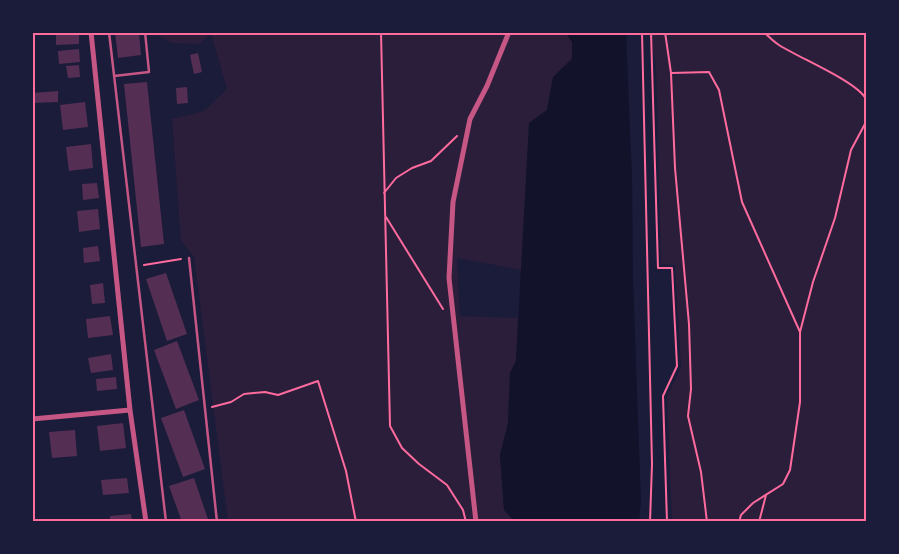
<svg xmlns="http://www.w3.org/2000/svg" width="899" height="554" font-family="Rubik,sans-serif">
	<style>
		.green { fill: #2a1e3b }
		.water { fill: #12122b }
		.building { fill: #542f53 }
		.lines { fill: none; stroke-linecap: round; stroke-linejoin: round }
		.path { stroke: #ff6b9d; stroke-width: 2 }
		.service { stroke: #c65784; stroke-width: 2.5 }
		.minor { stroke: #c65784; stroke-width: 5 }
		.neatline { fill: none; stroke: #ff6b9d; stroke-width: 2 }
	</style>
	<rect width="100%" height="100%" fill="#1b1b3a"/>
	<path class="green" d="M 156,33 L 566,33 L 572,42 L 572,59 L 553,77 L 547,110 L 529,123 L 522,270 L 457,258 L 460,316 L 518,318 L 516,361 L 510,373 L 508,423 L 500,455 L 504,510 L 514,521 L 228,521 L 194,257 L 181,241 L 172,119 L 204,111 L 227,89 L 211,33 L 199,44 L 172,43 L 157,35 Z
		M 649,33 L 866,33 L 866,521 L 672,521 L 667,396 L 681,368 L 675,265 L 661,264 L 656,65 Z"/>
	<path class="water" d="M 566,33 L 626,33 L 632,179 L 633,281 L 641,502 L 639,521 L 514,521 L 504,510 L 500,455 L 508,423 L 510,373 L 516,361 L 529,123 L 547,110 L 553,77 L 572,59 L 572,42 Z"/>
	<path class="building" d="M 56,32 L 79,32 L 79,44 L 56,45 Z
		M 115,32 L 139,32 L 141,55 L 118,58 Z
		M 79,49 L 80,62 L 59,64 L 58,51 Z
		M 198,53 L 202,72 L 194,74 L 190,55 Z
		M 79,65 L 80,77 L 68,78 L 66,66 Z
		M 147,82 L 164,244 L 141,247 L 124,84 Z
		M 187,87 L 188,103 L 177,104 L 176,88 Z
		M 58,91 L 58,102 L 33,103 L 32,93 Z
		M 85,102 L 88,127 L 63,130 L 60,105 Z
		M 91,144 L 93,168 L 69,171 L 66,147 Z
		M 97,183 L 99,198 L 83,200 L 82,184 Z
		M 98,209 L 100,229 L 79,232 L 77,211 Z
		M 98,246 L 100,261 L 84,263 L 83,248 Z
		M 166,273 L 187,334 L 167,341 L 146,279 Z
		M 103,283 L 105,303 L 92,304 L 90,285 Z
		M 110,316 L 113,335 L 88,338 L 86,319 Z
		M 177,341 L 199,400 L 176,409 L 154,350 Z
		M 111,354 L 113,370 L 91,373 L 88,358 Z
		M 116,377 L 117,389 L 97,391 L 96,379 Z
		M 184,410 L 205,469 L 183,477 L 161,418 Z
		M 123,423 L 126,448 L 100,451 L 97,426 Z
		M 75,430 L 77,456 L 52,458 L 49,432 Z
		M 127,478 L 129,493 L 103,495 L 101,480 Z
		M 194,478 L 209,522 L 182,522 L 169,486 Z
		M 131,514 L 132,522 L 110,522 L 110,516 Z"/>
	<g class="lines">
		<path class="path" d="M 381,32 L 390,426 L 402,448 L 419,464 L 447,485 L 463,510 L 466,522
			M 642,32 L 652,464 L 650,522
			M 651,32 L 658,268 L 672,268 L 677,366 L 663,396 L 667,522
			M 665,32 L 671,73 L 675,168 L 689,324 L 691,389 L 688,416 L 701,472 L 707,522
			M 764,32 C 769,37 774,42 779,45 C 799,58 856,81 866,99
			M 671,73 L 709,72 L 719,90 L 742,202 L 800,332
			M 384,193 L 396,178 L 412,168 L 431,161 L 457,136
			M 386,217 L 443,309
			M 144,265 L 181,259
			M 212,407 L 231,402 L 244,394 L 265,392 L 278,395 L 318,381 L 346,471 L 356,522
			M 739,522 L 741,515 L 753,503 L 783,484 L 790,470 L 800,402 L 800,332 L 813,282 L 835,218 L 851,150 L 866,122
			M 759,522 L 766,495"/>
		<path class="service" d="M 109,32 L 166,522
			M 114,76 L 149,72 L 145,32
			M 189,258 L 217,522"/>
		<path class="minor" d="M 91,32 L 130,410 L 146,522
			M 32,419 L 130,410
			M 476,522 L 449,278 L 453,202 L 470,119 L 487,86 L 509,32"/>
	</g>
	<rect width="899" height="554" fill="none" stroke="#1b1b3a" stroke-width="68"/>
	<rect x="34" y="34" width="831" height="486" class="neatline"/>
</svg>
